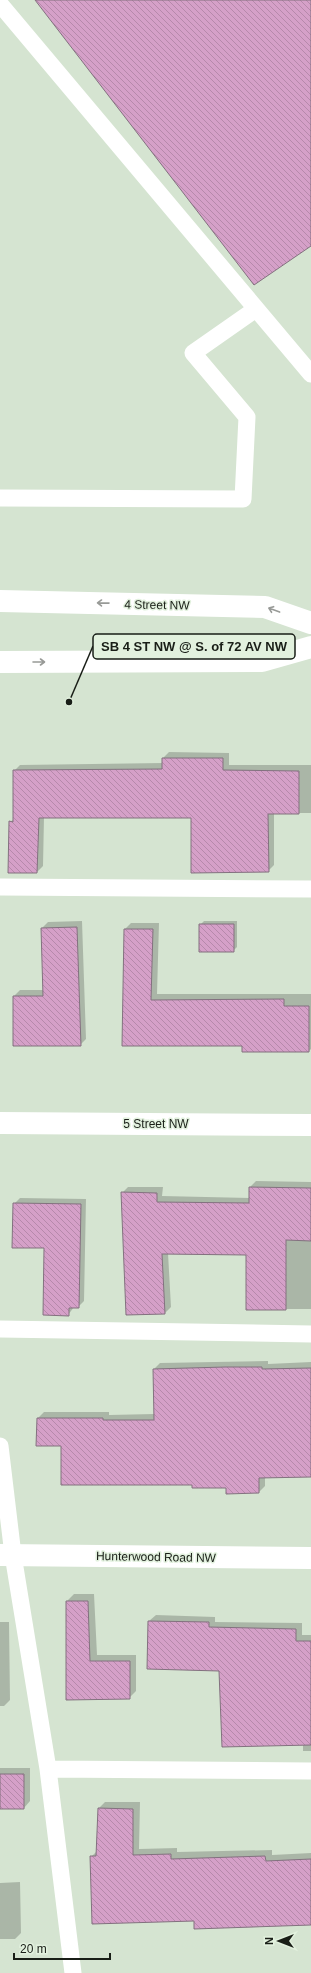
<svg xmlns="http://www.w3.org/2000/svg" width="311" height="1973" font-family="Arial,sans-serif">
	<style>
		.shadow { fill: #0003 }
		.building { fill: url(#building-back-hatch); stroke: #83717f }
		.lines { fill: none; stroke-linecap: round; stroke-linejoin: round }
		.lane { stroke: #fff; stroke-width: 17 }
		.street { stroke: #fff; stroke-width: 22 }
		.secondary { stroke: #fff; stroke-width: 22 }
		.oneway { stroke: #989a97 }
		.labels { text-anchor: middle; stroke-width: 3; stroke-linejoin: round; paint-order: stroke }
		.street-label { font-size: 12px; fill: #191e17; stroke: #e2f1de }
		.leader { fill: none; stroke: #191e17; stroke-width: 1.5 }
		.callout-dot { fill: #191e17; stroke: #e2f1de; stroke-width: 1.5 }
		.callout { fill: #e2f1de; stroke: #191e17; stroke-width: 1.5 }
		.callout-label { font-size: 13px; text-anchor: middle; font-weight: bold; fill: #191e17 }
	</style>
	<defs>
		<pattern id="building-back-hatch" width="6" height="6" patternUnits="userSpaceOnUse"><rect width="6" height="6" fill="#d5a0c8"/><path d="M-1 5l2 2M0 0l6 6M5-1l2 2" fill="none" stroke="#b689ab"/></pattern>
	</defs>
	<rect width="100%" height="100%" fill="#d5e4d1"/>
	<path class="shadow" d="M 169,752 L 229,753 L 229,765 L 311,765 L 311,813 L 274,813 L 274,865 L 268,871 L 192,817 L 44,817 L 43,866 L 37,872 L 10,822 L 14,819 L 14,771 L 20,765 L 163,763 L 163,758 Z
		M 82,921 L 86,1039 L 80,1045 L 14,996 L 20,990 L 44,990 L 42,928 L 48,922 Z
		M 204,921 L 237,921 L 237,947 L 233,951 L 200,925 Z
		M 131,923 L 159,923 L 157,994 L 311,994 L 311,1049 L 309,1051 L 243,1045 L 123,1045 L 125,929 Z
		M 256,1181 L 311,1182 L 311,1309 L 247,1309 L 247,1254 L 168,1253 L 171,1307 L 165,1313 L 127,1314 L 122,1193 L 128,1187 L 163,1187 L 162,1196 L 250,1198 L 250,1187 Z
		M 20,1198 L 86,1199 L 84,1301 L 78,1307 L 74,1307 L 68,1315 L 45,1247 L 14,1204 Z
		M 268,1361 L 268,1364 L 311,1362 L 311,1476 L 265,1477 L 265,1486 L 259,1492 L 227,1487 L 193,1484 L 62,1445 L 37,1445 L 38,1418 L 44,1412 L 109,1412 L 109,1415 L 154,1414 L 154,1369 L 160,1363 Z
		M 74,1594 L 94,1594 L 97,1655 L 136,1655 L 136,1691 L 129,1698 L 67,1699 L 67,1601 Z
		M 156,1615 L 215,1617 L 215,1622 L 302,1623 L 302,1635 L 311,1635 L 311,1751 L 303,1751 L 303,1744 L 220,1670 L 149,1621 Z
		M 0,1622 L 9,1622 L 10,1700 L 4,1706 L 0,1706 Z
		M 0,1768 L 30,1768 L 30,1801 L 24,1808 L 0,1808 Z
		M 105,1802 L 140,1802 L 139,1849 L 177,1848 L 177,1852 L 272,1850 L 272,1855 L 311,1853 L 311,1923 L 195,1920 L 91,1857 L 97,1851 L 99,1808 Z
		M 20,1882 L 21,1933 L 15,1939 L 0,1939 L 0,1883 Z"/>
	<path class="building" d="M 35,0 L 311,0 L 311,246 L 254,285 Z
		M 162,758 L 223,758 L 223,770 L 299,771 L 299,814 L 268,814 L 269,872 L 191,873 L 191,818 L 39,818 L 37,873 L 8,873 L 9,821 L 13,822 L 13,770 L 162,769 Z
		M 199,924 L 234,924 L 234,952 L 199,952 Z
		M 77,927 L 81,1046 L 13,1046 L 13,996 L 43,996 L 41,928 Z
		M 124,929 L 153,929 L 151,1000 L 284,999 L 284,1006 L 309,1006 L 309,1052 L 242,1052 L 242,1046 L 122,1046 Z
		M 249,1187 L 311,1188 L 311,1241 L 286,1240 L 286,1310 L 246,1310 L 246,1255 L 162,1254 L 165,1314 L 126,1315 L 121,1192 L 157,1193 L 157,1202 L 249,1203 Z
		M 13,1203 L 81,1204 L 79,1308 L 69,1308 L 69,1316 L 43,1315 L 44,1248 L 12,1248 Z
		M 225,1367 L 262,1367 L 262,1369 L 311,1368 L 311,1477 L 259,1478 L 259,1493 L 226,1494 L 226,1488 L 192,1488 L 192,1485 L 61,1485 L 61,1446 L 36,1446 L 37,1418 L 103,1418 L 103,1420 L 154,1420 L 153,1369 Z
		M 66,1601 L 88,1601 L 90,1661 L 130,1661 L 130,1699 L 66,1700 Z
		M 148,1621 L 209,1622 L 209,1627 L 296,1629 L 296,1641 L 311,1641 L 311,1745 L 222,1747 L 219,1671 L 147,1669 Z
		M 0,1774 L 24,1774 L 24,1809 L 0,1809 Z
		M 98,1808 L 133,1809 L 133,1855 L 171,1854 L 171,1859 L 265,1856 L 266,1861 L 311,1859 L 311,1925 L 194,1929 L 194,1921 L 92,1924 L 90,1856 L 96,1856 Z"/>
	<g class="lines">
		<path class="lane" d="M 0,4 L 311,374
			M 0,498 L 243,499 L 247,417 L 193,353 L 256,309
			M 0,887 L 311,889
			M 0,1329 L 311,1334
			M 0,1446 L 13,1555 L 48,1769 L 73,1973
			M 48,1769 L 311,1771"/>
		<path class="street" d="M 0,1123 L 311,1125
			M 0,1555 L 311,1558"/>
		<path class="secondary" d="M 0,601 L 265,607 L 311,623
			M 0,662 L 262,661 L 311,647"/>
	</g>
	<defs><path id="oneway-shaft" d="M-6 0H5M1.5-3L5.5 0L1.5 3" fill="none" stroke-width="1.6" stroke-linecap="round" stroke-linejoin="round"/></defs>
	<g class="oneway">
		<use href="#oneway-shaft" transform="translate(103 603) rotate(-179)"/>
		<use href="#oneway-shaft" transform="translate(274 610) rotate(-160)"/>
		<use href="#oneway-shaft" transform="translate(39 662)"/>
	</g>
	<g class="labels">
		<g class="street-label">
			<text transform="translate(157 605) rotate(1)" y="4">4 Street NW</text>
			<text x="156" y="1128">5 Street NW</text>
			<text transform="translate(156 1557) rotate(1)" y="4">Hunterwood Road NW</text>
		</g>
	</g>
	<path class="leader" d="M69 702L93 646"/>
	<circle class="callout-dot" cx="69" cy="702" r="4"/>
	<rect class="callout" x="93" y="634" width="202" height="25" rx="4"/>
	<g class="callout-label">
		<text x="194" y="651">SB 4 ST NW @ S. of 72 AV NW</text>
	</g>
	<g transform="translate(279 1941) rotate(270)" stroke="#e2f1de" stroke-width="3" paint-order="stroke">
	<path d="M0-3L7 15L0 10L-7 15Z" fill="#191e17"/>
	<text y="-6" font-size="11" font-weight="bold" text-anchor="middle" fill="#191e17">N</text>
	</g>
	<path d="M14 1953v6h96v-6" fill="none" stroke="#191e17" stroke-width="2"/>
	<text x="20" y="1953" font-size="12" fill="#191e17" stroke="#e2f1de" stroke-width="3" paint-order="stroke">20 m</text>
</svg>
